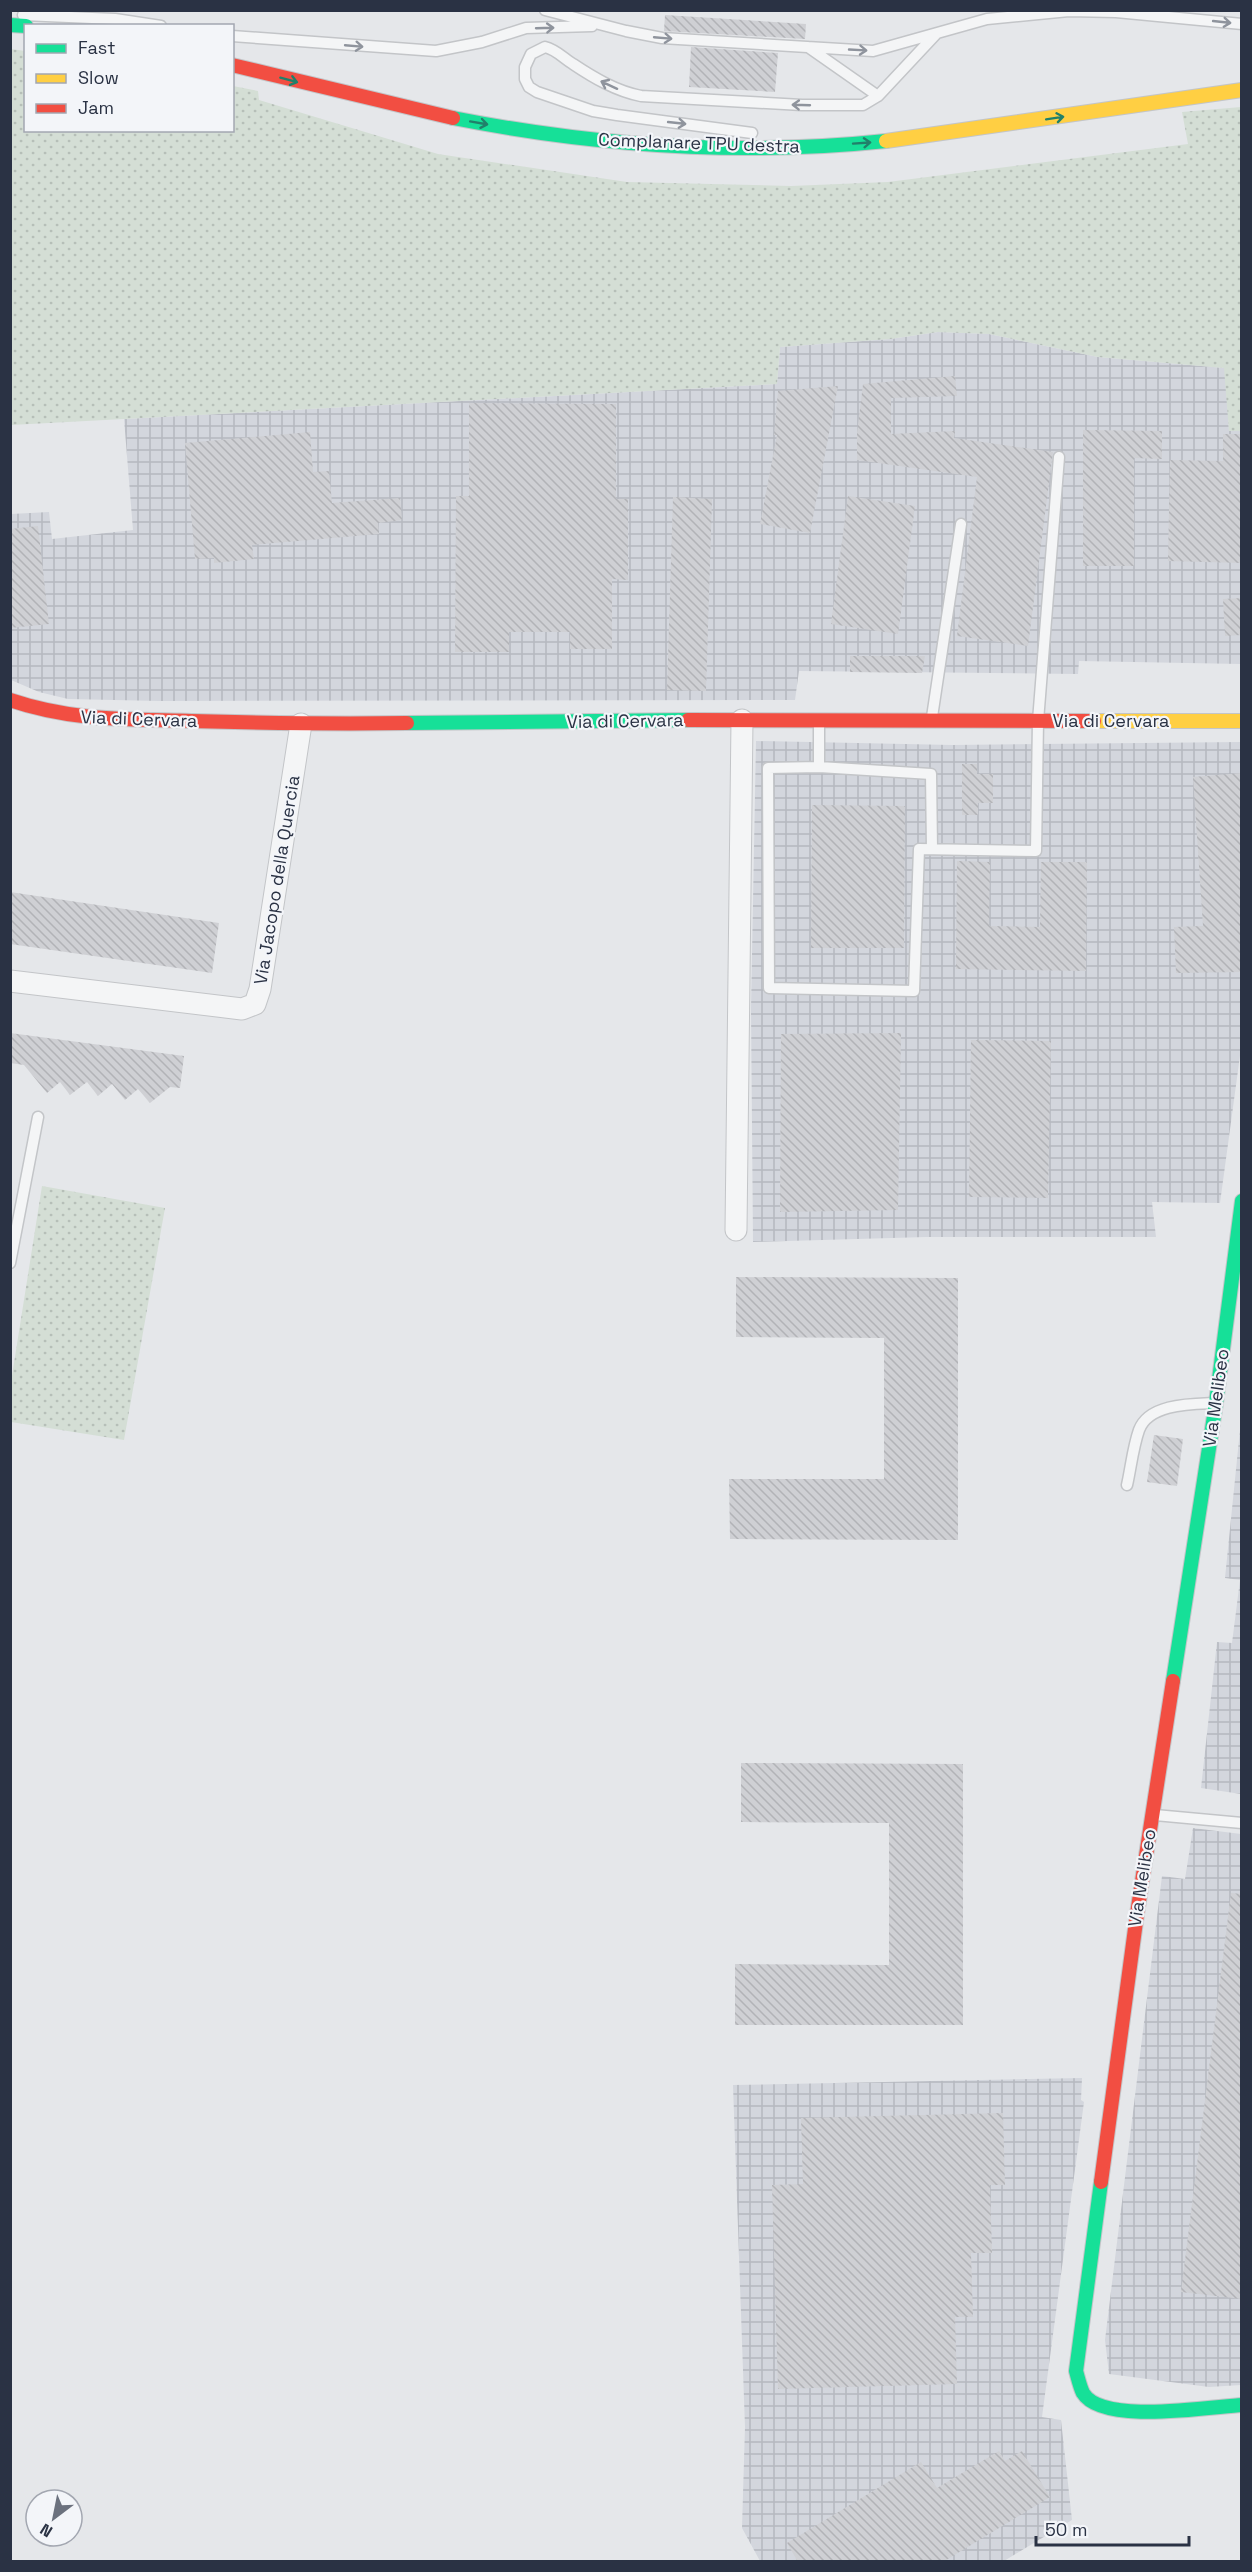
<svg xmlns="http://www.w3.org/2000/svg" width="1252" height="2572" font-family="'Space Grotesk',sans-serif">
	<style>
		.industrial { fill: url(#industrial-grid) }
		.grass { fill: url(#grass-dots) }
		.building { fill: url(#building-back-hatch) }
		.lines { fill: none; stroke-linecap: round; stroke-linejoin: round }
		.lane-casing { stroke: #c3c5c8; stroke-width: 13 }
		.street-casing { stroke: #c3c5c8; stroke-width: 23 }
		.fast-casing { stroke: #c3c5c8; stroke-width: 16 }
		.slow-casing { stroke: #c3c5c8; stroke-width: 16 }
		.jam-casing { stroke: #c3c5c8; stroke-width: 16 }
		.lane { stroke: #f4f5f6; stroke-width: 10 }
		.street { stroke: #f4f5f6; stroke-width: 21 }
		.fast { stroke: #16e098; stroke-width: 14 }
		.slow { stroke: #ffcf43; stroke-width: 14 }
		.jam { stroke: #f24e42; stroke-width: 14 }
		.oneway { stroke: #8f949d }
		.oneway2 { stroke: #21806a }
		.labels { text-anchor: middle; stroke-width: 4.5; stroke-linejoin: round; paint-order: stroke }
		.street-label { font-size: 18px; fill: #2a3244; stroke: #f3f5f9 }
	</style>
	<defs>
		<pattern id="industrial-grid" width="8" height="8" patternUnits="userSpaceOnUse" patternTransform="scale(1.5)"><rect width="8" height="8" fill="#d3d6dd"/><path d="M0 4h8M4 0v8" fill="none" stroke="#b5b8bf"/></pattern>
		<pattern id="grass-dots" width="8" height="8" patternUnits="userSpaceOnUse" patternTransform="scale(1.5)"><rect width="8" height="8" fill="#d4ded5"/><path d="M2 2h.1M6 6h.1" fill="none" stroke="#b6bfb8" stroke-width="1.8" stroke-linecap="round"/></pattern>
		<pattern id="building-back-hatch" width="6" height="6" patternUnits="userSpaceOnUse" patternTransform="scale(1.5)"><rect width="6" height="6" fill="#cfd0d4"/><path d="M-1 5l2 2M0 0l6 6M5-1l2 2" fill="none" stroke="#b2b3b7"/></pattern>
	</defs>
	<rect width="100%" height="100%" fill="#e5e7ea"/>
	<path class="industrial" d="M 938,332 L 989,334 L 1098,357 L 1225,368 L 1229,430 L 1241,431 L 1241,664 L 1079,661 L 1078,674 L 799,671 L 795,700 L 159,701 L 68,699 L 39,692 L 11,680 L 11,514 L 49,512 L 52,539 L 133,530 L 124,419 L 777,384 L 780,347 L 890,339 Z
		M 756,741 L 952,745 L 1241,742 L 1242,1041 L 1220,1203 L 1152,1202 L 1156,1237 L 926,1237 L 753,1242 L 751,1009 Z
		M 1241,1420 L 1241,1794 L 1201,1788 L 1217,1642 L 1232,1643 L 1240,1580 L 1225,1578 Z
		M 1193,1828 L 1241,1834 L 1241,2385 L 1209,2387 L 1109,2374 L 1105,2340 L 1162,1876 L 1185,1879 Z
		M 1082,2078 L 1081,2100 L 1084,2102 L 1042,2417 L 1061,2420 L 1072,2520 L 1004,2561 L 760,2561 L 742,2528 L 745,2427 L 733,2085 Z"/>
	<path class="grass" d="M 11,49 L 25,51 L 26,130 L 232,130 L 233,86 L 258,91 L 259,100 L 438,154 L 627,182 L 791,186 L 888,182 L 1188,144 L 1182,112 L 1241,107 L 1241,431 L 1229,431 L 1224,368 L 1098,357 L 989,334 L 938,332 L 890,339 L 780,347 L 777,384 L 11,425 Z
		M 42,1186 L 165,1208 L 124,1440 L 11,1422 L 11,1382 Z"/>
	<path class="building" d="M 665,15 L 806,24 L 805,39 L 664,31 Z
		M 691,47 L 778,53 L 775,92 L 689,87 Z
		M 955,376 L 957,396 L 891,398 L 891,434 L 955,431 L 954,438 L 1053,452 L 1028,646 L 957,636 L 977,477 L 857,460 L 857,433 L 863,384 Z
		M 838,386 L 810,533 L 760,524 L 777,435 L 774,435 L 778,391 Z
		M 469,403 L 616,404 L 616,499 L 628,499 L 628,580 L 612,579 L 612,649 L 570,649 L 570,632 L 509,632 L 509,652 L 455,652 L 456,496 L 469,496 Z
		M 1083,430 L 1162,431 L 1162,459 L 1134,458 L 1134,566 L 1083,566 Z
		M 310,432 L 313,472 L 329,471 L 332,503 L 400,498 L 402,520 L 378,523 L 379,534 L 252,545 L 254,559 L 214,563 L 214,558 L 195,559 L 185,443 Z
		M 1223,434 L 1242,434 L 1242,563 L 1168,561 L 1170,460 L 1223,461 Z
		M 848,496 L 915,506 L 898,634 L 831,624 Z
		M 673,497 L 712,499 L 706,691 L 667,690 Z
		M 38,526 L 49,624 L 10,628 L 10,529 Z
		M 1242,598 L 1242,635 L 1225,636 L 1223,599 Z
		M 850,656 L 925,656 L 922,673 L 850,672 Z
		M 962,764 L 977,764 L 977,774 L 993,774 L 993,803 L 978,803 L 978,815 L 962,815 Z
		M 1242,773 L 1242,972 L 1176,973 L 1174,927 L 1203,926 L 1193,777 Z
		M 812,805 L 905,806 L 904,948 L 811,948 Z
		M 957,861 L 990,862 L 989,926 L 1040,927 L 1041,862 L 1087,862 L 1086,971 L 956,969 Z
		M 10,892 L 219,923 L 212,973 L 10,944 Z
		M 10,1033 L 184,1056 L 180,1088 L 170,1087 L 150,1103 L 138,1089 L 125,1100 L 112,1084 L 98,1096 L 87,1082 L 70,1095 L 60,1082 L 47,1093 L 24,1065 L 10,1063 Z
		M 901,1033 L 898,1210 L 780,1212 L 781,1034 Z
		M 971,1040 L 1051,1041 L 1048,1198 L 969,1197 Z
		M 736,1277 L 958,1278 L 958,1540 L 730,1539 L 729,1479 L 884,1479 L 884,1338 L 736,1337 Z
		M 1154,1435 L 1183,1439 L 1177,1486 L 1147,1482 Z
		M 741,1763 L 963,1764 L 963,2025 L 735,2025 L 735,1964 L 889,1965 L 889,1823 L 741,1822 Z
		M 1231,1893 L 1242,1894 L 1242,2299 L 1181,2292 Z
		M 1003,2113 L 1005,2185 L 990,2185 L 992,2253 L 971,2253 L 973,2317 L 955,2317 L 957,2384 L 778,2389 L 772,2185 L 803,2184 L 801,2118 Z
		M 999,2451 L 1005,2461 L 1022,2451 L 1050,2497 L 943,2562 L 798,2562 L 787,2543 L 921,2462 L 937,2488 Z"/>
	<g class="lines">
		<defs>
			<path id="lane" d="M 545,10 L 626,31 L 662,38 L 873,51 L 987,19 L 1069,11 L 1116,12 L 1242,24
				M 23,15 L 115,19 L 161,26
				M 232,36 L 436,51 L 482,42 L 526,28 L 592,26
				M 808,47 L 878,96 L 936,34
				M 752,133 L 617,115 L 593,111 L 537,92 L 529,87 L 525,79 L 525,67 L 531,54 L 545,47 C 557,50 563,58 573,64 C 594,78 616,91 641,96 L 802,105 L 863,105 L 878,96
				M 932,717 L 961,524
				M 819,723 L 819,767 L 768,768 L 769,988 L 914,991 L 919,849 L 1036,851 L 1038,721 L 1059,457
				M 819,767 L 931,774 L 932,849
				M 10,1263 L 38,1117
				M 1127,1485 C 1131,1467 1133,1447 1139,1430 C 1149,1403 1193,1404 1215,1403
				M 1155,1815 L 1242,1823"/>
			<path id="street" d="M 10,981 L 242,1009 L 255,1004 L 260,989 L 301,724
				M 736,1230 L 742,720"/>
			<path id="fast" d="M 10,25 L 26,26
				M 453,118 C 595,146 742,156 886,141
				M 407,723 L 688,720
				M 1173,1681 L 1216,1403 L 1242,1201
				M 1101,2182 L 1076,2371 C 1078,2378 1080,2387 1083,2393 C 1102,2425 1209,2407 1242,2405"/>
			<path id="slow" d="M 886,141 L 1242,90
				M 1094,721 L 1242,721"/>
			<path id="jam" d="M 232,65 L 453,118
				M 10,700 C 72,721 126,719 191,721 C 263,723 335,724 407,723
				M 688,720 L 1094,721
				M 1101,2182 L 1137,1914 L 1173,1681"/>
		</defs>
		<use href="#lane" class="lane-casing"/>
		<use href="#street" class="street-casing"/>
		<use href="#fast" class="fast-casing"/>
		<use href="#slow" class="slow-casing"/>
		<use href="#jam" class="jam-casing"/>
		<use href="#lane" class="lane"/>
		<use href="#street" class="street"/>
		<use href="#fast" class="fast"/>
		<use href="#slow" class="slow"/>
		<use href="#jam" class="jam"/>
	</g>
	<defs><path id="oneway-shaft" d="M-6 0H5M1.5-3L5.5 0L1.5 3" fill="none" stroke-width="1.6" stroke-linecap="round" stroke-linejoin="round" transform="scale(1.5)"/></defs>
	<g class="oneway">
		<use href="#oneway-shaft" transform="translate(1222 22) rotate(6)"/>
		<use href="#oneway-shaft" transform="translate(545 28) rotate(-2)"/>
		<use href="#oneway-shaft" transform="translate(663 38) rotate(5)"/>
		<use href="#oneway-shaft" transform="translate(354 46) rotate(5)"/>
		<use href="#oneway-shaft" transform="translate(858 50) rotate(3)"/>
		<use href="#oneway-shaft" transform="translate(609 85) rotate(-155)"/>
		<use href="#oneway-shaft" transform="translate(801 105) rotate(-178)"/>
		<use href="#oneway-shaft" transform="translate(677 123) rotate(6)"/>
	</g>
	<g class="oneway2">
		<use href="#oneway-shaft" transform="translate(289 80) rotate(15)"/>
		<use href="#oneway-shaft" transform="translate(1055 118) rotate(-9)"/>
		<use href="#oneway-shaft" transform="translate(479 123) rotate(10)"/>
		<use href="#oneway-shaft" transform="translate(862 143) rotate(-4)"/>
	</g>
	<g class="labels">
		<g class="street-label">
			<text transform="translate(699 143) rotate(2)" y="6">Complanare TPU destra</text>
			<text transform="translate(139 719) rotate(2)" y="6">Via di Cervara</text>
			<text transform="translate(625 721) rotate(-1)" y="6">Via di Cervara</text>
			<text x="1111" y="727">Via di Cervara</text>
			<text transform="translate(277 880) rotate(-81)" y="6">Via Jacopo della Quercia</text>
			<text transform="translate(1216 1398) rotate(-82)" y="6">Via Melibeo</text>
			<text transform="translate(1142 1878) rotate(-81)" y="6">Via Melibeo</text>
		</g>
	</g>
	<rect width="1252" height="2572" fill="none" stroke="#2a3244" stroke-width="24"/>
	<rect x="24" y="24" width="210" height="108" fill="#f3f5f9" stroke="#a3a7b1" stroke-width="1.5"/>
	<rect x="36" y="44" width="30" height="9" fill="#16e098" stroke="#a3a7b1" stroke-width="1.5"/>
	<text x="78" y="54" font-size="18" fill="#2a3244">Fast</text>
	<rect x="36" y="74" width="30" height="9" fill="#ffcf43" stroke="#a3a7b1" stroke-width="1.5"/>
	<text x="78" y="84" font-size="18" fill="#2a3244">Slow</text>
	<rect x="36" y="104" width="30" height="9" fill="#f24e42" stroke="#a3a7b1" stroke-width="1.5"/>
	<text x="78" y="114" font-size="18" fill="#2a3244">Jam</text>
	<g transform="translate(54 2518) rotate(212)"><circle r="28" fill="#f3f5f9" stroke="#a3a7b1" stroke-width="1.5"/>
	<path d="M0-4.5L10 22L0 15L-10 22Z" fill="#6b717e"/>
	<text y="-9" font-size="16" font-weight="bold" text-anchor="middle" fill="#2a3244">N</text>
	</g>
	<path d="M1036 2536v9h153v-9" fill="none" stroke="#2a3244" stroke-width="3"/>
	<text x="1045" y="2536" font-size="18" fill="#2a3244" stroke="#f3f5f9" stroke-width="4.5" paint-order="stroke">50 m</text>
</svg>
